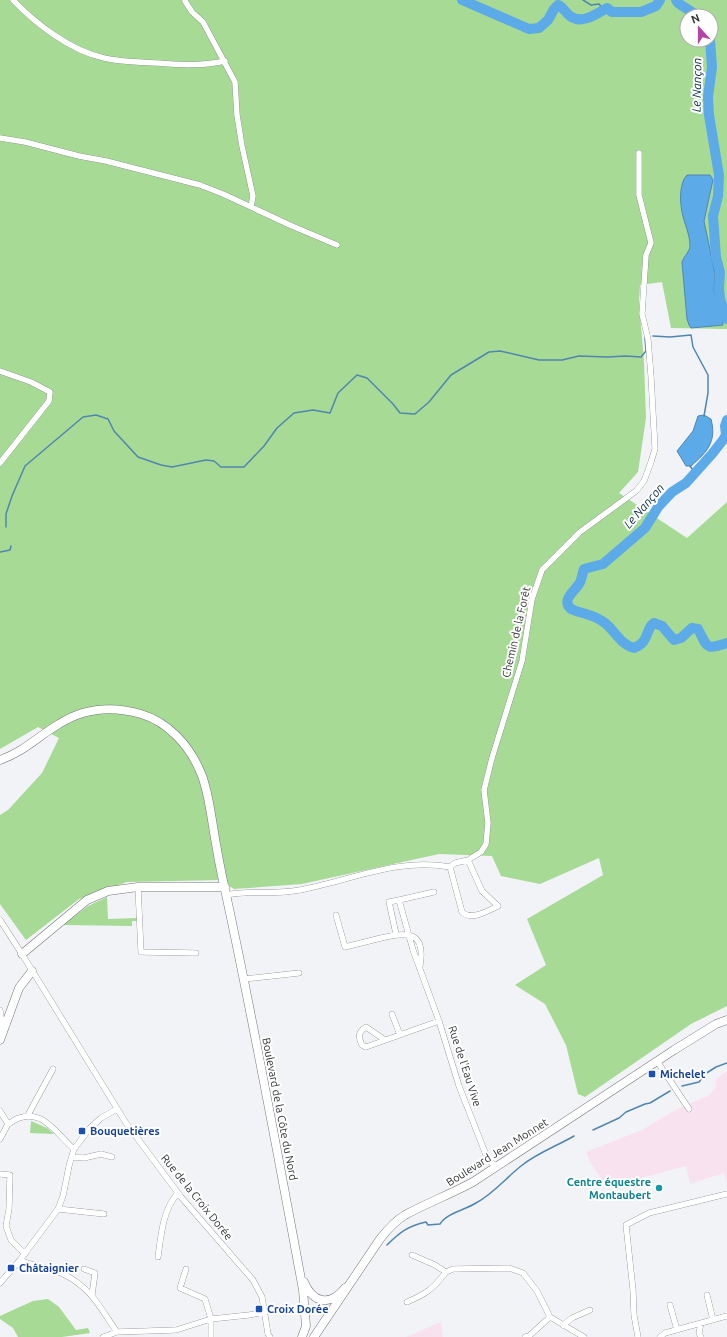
<svg xmlns="http://www.w3.org/2000/svg" width="727" height="1337" font-family="Ubuntu,sans-serif">
	<style>
		.education { fill: #f9e2ef }
		.green { fill: #a7da94; fill-rule: evenodd }
		.water { fill: #5daae8; stroke: #5086b1 }
		.lines { fill: none; stroke-linecap: round; stroke-linejoin: round }
		.stream { stroke: #5086b1; stroke-width: 1.5 }
		.river { stroke: #5daae8; stroke-width: 10 }
		.street-casing { stroke: #747679; stroke-width: 6 }
		.secondary-casing { stroke: #747679; stroke-width: 9 }
		.primary-casing { stroke: #747679; stroke-width: 9 }
		.street { stroke: #fff; stroke-width: 5.5 }
		.secondary { stroke: #fff; stroke-width: 8 }
		.primary { stroke: #fff; stroke-width: 8 }
		.transit-dot { fill: #1a4fb4; stroke: #fff; stroke-width: 1.5 }
		.culture-dot { fill: #0f9aa8; stroke: #fff; stroke-width: 1.5 }
		.labels { text-anchor: middle; stroke-width: 4; stroke-linejoin: round; paint-order: stroke }
		.street-label { font-size: 11px; fill: #303132; stroke: #fff }
		.transit-label { font-size: 11px; font-weight: bold; fill: #164399; stroke: #fff; text-anchor: start }
		.culture-label { font-size: 11px; font-weight: bold; fill: #0d838f; stroke: #fff; text-anchor: end }
		.water-label { font-size: 12px; font-style: italic; fill: #0b2c45; stroke: #fff }
	</style>
	<rect width="100%" height="100%" fill="#f1f3f7"/>
	<path class="education" d="M 727,1071 L 727,1182 L 724,1173 L 690,1184 L 686,1166 L 607,1187 L 590,1162 L 586,1152 L 642,1130 L 679,1108 L 710,1095 L 716,1086 L 716,1079 Z
		M 441,1322 L 443,1337 L 406,1337 Z"/>
	<path class="green" d="M 0,0 L 727,0 L 727,329 L 671,328 L 662,282 L 640,285 L 639,302 L 644,362 L 646,418 L 638,472 L 619,493 L 687,538 L 727,502 L 727,1006 L 691,1024 L 585,1097 L 578,1094 L 566,1045 L 545,1004 L 515,985 L 546,965 L 527,919 L 603,875 L 599,858 L 540,884 L 501,876 L 492,856 L 439,854 L 302,884 L 234,889 L 220,880 L 127,882 L 79,899 L 26,940 L 0,904 L 0,815 L 8,810 L 42,773 L 59,738 L 38,727 L 0,749 ZM 687,16 L 711,16 L 711,40 L 687,40 Z
		M 107,897 L 108,919 L 137,918 L 137,921 L 132,921 L 132,926 L 63,925 L 88,906 Z
		M 31,1121 L 47,1128 L 54,1134 L 30,1133 Z
		M 48,1299 L 59,1307 L 76,1330 L 88,1328 L 90,1333 L 62,1337 L 18,1337 L 13,1328 L 0,1319 L 0,1316 L 2,1315 L 33,1301 Z"/>
	<path class="water" d="M 687,175 L 710,175 L 713,180 L 704,221 L 715,274 L 714,291 L 723,320 L 723,325 L 691,328 L 689,325 L 687,319 L 682,262 C 684,256 690,251 690,246 C 690,234 684,223 682,212 C 680,202 679,183 687,175 Z
		M 704,415 L 711,419 C 717,442 707,452 691,466 L 686,466 L 677,451 L 693,431 L 698,416 Z"/>
	<g class="lines">
		<path class="stream" d="M 583,0 L 591,5 L 599,4 L 604,10
			M 653,336 L 670,337 L 691,335 L 693,347 L 708,375 L 708,393 L 704,416
			M 690,466 L 695,473
			M 6,527 L 6,514 L 12,496 L 25,466 L 83,417 L 96,415 L 108,419 L 114,431 L 138,457 L 161,465 L 172,467 L 206,460 L 214,461 L 221,467 L 244,467 L 264,446 L 277,428 L 294,413 L 313,410 L 330,413 L 338,393 L 357,375 L 367,378 L 393,404 L 400,413 L 415,414 L 429,402 L 451,375 L 489,352 L 500,351 L 539,360 L 562,360 L 579,356 L 608,357 L 625,356 L 641,357 L 646,351 L 645,338
			M 0,552 L 10,550 L 11,546
			M 682,1086 L 699,1082 L 705,1074 L 716,1067 L 727,1063
			M 593,1130 L 619,1118 L 626,1112 L 645,1104 L 650,1103 L 670,1091
			M 387,1245 C 400,1232 408,1226 426,1222 L 428,1225 L 440,1224 C 447,1213 465,1210 476,1203 C 493,1194 506,1178 521,1166 C 537,1153 557,1146 574,1136"/>
		<path class="river" d="M 462,0 L 529,29 L 539,28 L 548,20 L 554,9 L 558,5 C 563,7 566,13 570,16 C 582,25 596,14 607,8 L 612,12 L 641,12 L 656,6 L 660,0
			M 676,0 L 678,3 L 698,16
			M 710,40 L 712,67 L 708,97 L 709,115 L 719,175 L 718,196 L 713,216 L 716,257 L 720,272 L 719,288 L 720,299 L 727,319
			M 727,420 L 725,426 L 726,435 L 723,440 L 712,454 L 686,483 L 672,492 L 658,507 L 645,528 L 603,564 L 584,569 C 582,574 582,580 579,584 C 574,592 561,600 571,609 C 584,615 592,613 605,623 C 615,631 621,645 634,648 C 650,642 645,629 654,623 L 662,626 L 674,640 L 681,638 L 692,628 L 698,629 C 708,648 705,650 727,643"/>
		<defs>
			<path id="street" d="M 13,0 C 36,24 71,51 104,58 C 121,62 140,62 158,63 C 181,65 202,66 225,61
				M 185,1 L 192,12 L 203,22 L 235,82 L 237,115 L 242,146 L 253,196 L 251,207
				M 0,138 L 25,142 L 79,156 L 106,161 L 200,185 L 223,194 L 292,226 L 337,245
				M 0,371 L 31,382 L 50,392 L 49,401 L 0,463
				M 450,867 L 462,912 C 471,921 488,911 498,906 L 482,891 L 468,860
				M 138,887 L 141,952 L 196,953
				M 434,892 L 399,900 L 413,950 L 439,1021 L 459,1086 L 488,1160 L 497,1167
				M 226,895 C 250,890 276,895 300,890 C 349,881 399,857 450,867 L 455,863 L 468,860 L 481,852 L 486,844 L 488,823 L 484,790 L 492,758 L 522,661 L 532,599 L 542,570 L 580,532 L 636,491 L 644,481 L 651,462 L 655,449 L 651,376 L 648,339 L 642,314 L 646,255 L 651,243 L 639,195 L 639,153
				M 336,915 L 345,947 C 357,944 369,941 381,938 C 409,931 426,932 420,966
				M 0,920 L 22,954 L 126,1123 L 181,1197 L 253,1280 L 262,1297 L 268,1334 L 270,1337
				M 396,934 L 389,902 L 399,900
				M 244,979 L 299,973
				M 0,1010 L 3,1029
				M 392,1014 L 400,1035
				M 385,1040 L 366,1027 C 358,1032 358,1037 362,1045 L 366,1047 L 439,1021
				M 657,1061 L 689,1109
				M 0,1111 L 8,1124 L 0,1139
				M 29,1116 L 29,1113 L 53,1069
				M 8,1124 C 12,1122 15,1119 19,1118 C 44,1109 58,1136 74,1149
				M 72,1157 L 84,1158 L 101,1154 L 112,1157
				M 0,1174 L 10,1175 L 9,1209 L 6,1226 L 11,1240 L 25,1254
				M 58,1209 L 104,1214
				M 412,1255 L 435,1265 L 446,1272 L 453,1269 L 509,1268 L 523,1273 L 537,1291 L 550,1317 L 584,1337
				M 158,1257 C 161,1235 163,1209 178,1193
				M 20,1260 C 33,1267 48,1267 61,1273 C 91,1287 99,1306 117,1332 L 176,1330 L 211,1319 L 249,1315 L 265,1312
				M 84,1269 L 95,1273 L 92,1295
				M 186,1269 L 180,1288 L 205,1299 L 211,1319 L 211,1337
				M 0,1283 L 20,1260 L 58,1209 L 63,1196 L 69,1166 L 74,1149 L 90,1128 L 101,1118 L 117,1109
				M 707,1295 L 713,1320
				M 407,1302 C 426,1294 433,1289 446,1272
				M 670,1305 L 677,1330
				M 563,1325 L 572,1318 L 590,1310
				M 103,1337 L 117,1332
				M 525,1337 L 529,1336 L 550,1317
				M 638,1337 L 634,1315 L 633,1290 L 626,1225 L 649,1213 L 727,1194
				M 660,1337 L 665,1333 L 727,1316
				M 701,1337 L 699,1333 L 701,1323"/>
			<path id="secondary" d="M 0,760 C 25,751 37,737 59,724 C 84,708 113,706 141,714 C 168,722 189,745 200,771 C 207,786 209,803 212,820 C 216,846 221,873 227,899 C 255,1029 279,1160 303,1290 L 306,1326 L 302,1337
				M 22,954 L 87,900 L 108,891 L 138,887 L 225,887
				M 0,1040 L 19,988 L 32,971
				M 304,1282 C 313,1303 330,1307 345,1288"/>
			<path id="primary" d="M 314,1337 L 380,1239 C 387,1230 395,1221 405,1215 C 427,1203 451,1194 473,1182 L 674,1050 L 716,1024 L 727,1020"/>
		</defs>
		<use href="#street" class="street-casing"/>
		<use href="#secondary" class="secondary-casing"/>
		<use href="#primary" class="primary-casing"/>
		<use href="#street" class="street"/>
		<use href="#secondary" class="secondary"/>
		<use href="#primary" class="primary"/>
	</g>
	<g class="transit-dot">
		<rect x="648" y="1070" width="8" height="8" rx="2"/>
		<rect x="78" y="1127" width="8" height="8" rx="2"/>
		<rect x="7" y="1264" width="8" height="8" rx="2"/>
		<rect x="255" y="1305" width="8" height="8" rx="2"/>
	</g>
	<circle class="culture-dot" cx="659" cy="1188" r="4"/>
	<g class="labels">
		<g class="street-label">
			<text transform="translate(516 632) rotate(-77)" y="4">Chemin de la Forêt</text>
			<text transform="translate(465 1066) rotate(72)" y="4">Rue de l'Eau Vive</text>
			<text transform="translate(280 1109) rotate(79)" y="4">Boulevard de la Côte du Nord</text>
			<text transform="translate(497 1152) rotate(-32)" y="4">Boulevard Jean Monnet</text>
			<text transform="translate(197 1197) rotate(51)" y="4">Rue de la Croix Dorée</text>
		</g>
		<g class="transit-label">
			<text x="660" y="1078">Michelet</text>
			<text x="90" y="1135">Bouquetières</text>
			<text x="19" y="1272">Châtaignier</text>
			<text x="267" y="1313">Croix Dorée</text>
		</g>
		<g class="culture-label">
			<text x="651" y="1186">Centre équestre<tspan x="651" dy="13">Montaubert</tspan></text>
		</g>
		<g class="water-label">
			<text transform="translate(697 85) rotate(-89)" y="4">Le Nançon</text>
			<text transform="translate(644 506) rotate(-49)" y="4">Le Nançon</text>
		</g>
	</g>
	<g transform="translate(699 28) rotate(339)"><circle r="19" fill="#ffffff" stroke="#acadad"/>
	<path d="M0-3L7 15L0 10L-7 15Z" fill="#b245a5"/>
	<text y="-6" font-size="11" font-weight="bold" text-anchor="middle" fill="#303132">N</text>
	</g>
</svg>
